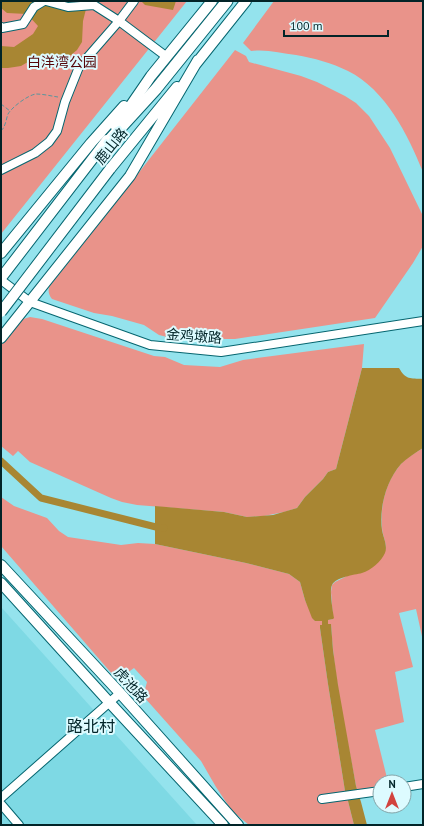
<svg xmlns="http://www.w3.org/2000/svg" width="424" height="826" font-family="'PT Sans','Noto Sans SC',sans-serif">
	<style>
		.built { fill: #7ed9e4 }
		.green { fill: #e9938a }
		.water { fill: #a88633 }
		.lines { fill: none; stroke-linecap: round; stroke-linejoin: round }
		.canal { stroke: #a88633; stroke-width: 7 }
		.minor-casing { stroke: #05656f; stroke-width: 10 }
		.major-casing { stroke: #05656f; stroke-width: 12 }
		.highway-casing { stroke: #05656f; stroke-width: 13 }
		.path { stroke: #59959d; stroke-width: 1; stroke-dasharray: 4 2; stroke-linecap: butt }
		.minor { stroke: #fff; stroke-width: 8 }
		.major { stroke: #fff; stroke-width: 10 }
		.highway { stroke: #fff; stroke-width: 11 }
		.major-bridge-casing { stroke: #05656f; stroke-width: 12; stroke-linecap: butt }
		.major-bridge { stroke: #fff; stroke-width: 10 }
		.labels { text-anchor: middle; stroke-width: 4; stroke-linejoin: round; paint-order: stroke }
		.park-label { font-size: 14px; fill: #560609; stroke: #ddfbff }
		.street-label { font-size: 14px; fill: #022428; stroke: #ddfbff }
		.quarter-label { font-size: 16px; fill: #022428; stroke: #ddfbff }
	</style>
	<rect width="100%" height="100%" fill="#94e3ed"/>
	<path class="built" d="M 1,607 L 197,825 L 1,825 Z"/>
	<path class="green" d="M 1,1 L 187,1 L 1,234 Z
		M 274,1 L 423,1 L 423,172 C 408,135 386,90 348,71 C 332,63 314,58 296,55 C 281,53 266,49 251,51 L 243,43 Z
		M 235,50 L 246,56 L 249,62 L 301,76 L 317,82 L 345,96 L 356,103 L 369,116 L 390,148 L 422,214 L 423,246 L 413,263 L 375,318 L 235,339 L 192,339 L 167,337 L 159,335 L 144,325 L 112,316 L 94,313 L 52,299 C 49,295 48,292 49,287 Z
		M 30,317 L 42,319 L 154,356 L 165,357 L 184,365 L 220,367 L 243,360 L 257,358 L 364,344 L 362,368 L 336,469 L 328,472 L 323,479 L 305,497 L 297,508 L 284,512 L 264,516 L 247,517 L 224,512 L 137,505 L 122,502 L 111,498 L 30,462 L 18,451 L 13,456 L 1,446 L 1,344 L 20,320 Z
		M 423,448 L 423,641 L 416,609 L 399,613 L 413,667 L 395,672 L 404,722 L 375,730 L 388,782 L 380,782 L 380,789 L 358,793 L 356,786 C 346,732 334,679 331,624 L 328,624 L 327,620 L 333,619 L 331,592 L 332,585 L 335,582 L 345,577 L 386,549 C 386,541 382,534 382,527 C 380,505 386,482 400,465 C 406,458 415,453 423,448 Z
		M 1,497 L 14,506 L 47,518 L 59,531 L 68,537 L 121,545 L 138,543 L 155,544 L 246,563 L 289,574 L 300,582 L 305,600 L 315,621 L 322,621 L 323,625 L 320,625 L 320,628 L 328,684 L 345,791 L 348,801 L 354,825 L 249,825 L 232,811 L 216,787 L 201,761 L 144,697 L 144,693 L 147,682 L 134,668 L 123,676 L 113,675 L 1,546 Z"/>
	<path class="water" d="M 1,1 L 88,1 L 83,21 L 82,42 L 77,50 L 71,55 L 33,59 L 21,66 L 8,68 L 1,68 L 1,46 L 14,47 L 33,34 L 38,26 L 27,14 L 7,13 L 1,8 Z
		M 141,1 L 176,1 L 173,10 L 145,5 Z
		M 362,368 L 399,368 C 406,380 410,378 423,379 L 423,448 C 415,453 407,458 401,464 C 386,481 379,508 382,530 C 383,537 388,546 385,553 C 381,562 371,570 362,573 C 354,575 336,577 332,585 C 329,590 333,612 334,618 L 333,619 L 328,620 L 328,624 L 331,624 L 333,650 L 338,685 L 356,786 L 361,802 L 367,825 L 354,825 L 348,801 L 345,791 L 328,684 L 320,628 L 320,625 L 322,625 L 322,621 L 315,621 L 312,618 L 305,600 L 300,582 L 289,574 L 246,563 L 155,544 L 155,506 L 224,512 L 247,517 L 273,515 L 297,508 L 305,497 L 323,479 L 328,472 L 336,469 Z"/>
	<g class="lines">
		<path class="canal" d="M 1,461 L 41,498 L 156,527 L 164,528"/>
		<defs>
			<path id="minor" d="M 46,1 L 68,7 L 94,5 L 119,21 L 167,57
				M 1,27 L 2,28 L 23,24 L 34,7 L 44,1
				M 1,170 L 35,153 L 49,142 L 57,131 L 65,102 L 79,67 L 119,21 L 134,1
				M 1,280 L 30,302 L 150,345 L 221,352 L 423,321
				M 404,787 L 423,784
				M 1,798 L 120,693
				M 322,799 L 380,791
				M 1,804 L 19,825"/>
			<path id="major" d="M 195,65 L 246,1
				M 116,127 L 151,76 L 212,1
				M 110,169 L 177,87
				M 1,253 L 91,143 L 124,106
				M 1,278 L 107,140
				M 1,338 L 130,176 L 198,60
				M 1,565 L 120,693 L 238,825
				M 1,583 L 109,702 L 223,825"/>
			<path id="highway" d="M 103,147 L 156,89 L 227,1"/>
		</defs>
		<use href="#minor" class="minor-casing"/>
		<use href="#major" class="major-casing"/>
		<use href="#highway" class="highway-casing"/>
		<path class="path" d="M 1,104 L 10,111
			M 1,131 C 6,126 6,119 8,114 C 12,107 28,95 36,94 C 43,94 51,96 58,97"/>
		<use href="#minor" class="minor"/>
		<use href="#major" class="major"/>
		<use href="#highway" class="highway"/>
		<defs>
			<path id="major-bridge" d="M 1,312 L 110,169"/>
		</defs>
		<use href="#major-bridge" class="major-bridge-casing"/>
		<use href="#major-bridge" class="major-bridge"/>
	</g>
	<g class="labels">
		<g class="park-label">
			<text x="62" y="67">白洋湾公园</text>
		</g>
		<g class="street-label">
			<text transform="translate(111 146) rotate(-51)" y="5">鹿山路</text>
			<text transform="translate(194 336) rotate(4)" y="5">金鸡墩路</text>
			<text transform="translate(131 685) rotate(48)" y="5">虎池路</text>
		</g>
		<g class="quarter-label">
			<text x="91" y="732">路北村</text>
		</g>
	</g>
	<rect width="424" height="826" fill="none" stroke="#022428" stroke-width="4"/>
	<g transform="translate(392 794)"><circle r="19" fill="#ddfbff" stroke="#85a5a9"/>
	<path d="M0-3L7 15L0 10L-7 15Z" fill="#d2433e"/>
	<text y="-6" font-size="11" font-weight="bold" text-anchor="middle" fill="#022428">N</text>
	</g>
	<path d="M284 30v6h104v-6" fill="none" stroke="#022428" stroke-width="2"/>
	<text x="290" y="30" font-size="12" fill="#022428" stroke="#ddfbff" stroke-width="3" paint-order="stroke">100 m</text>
</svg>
